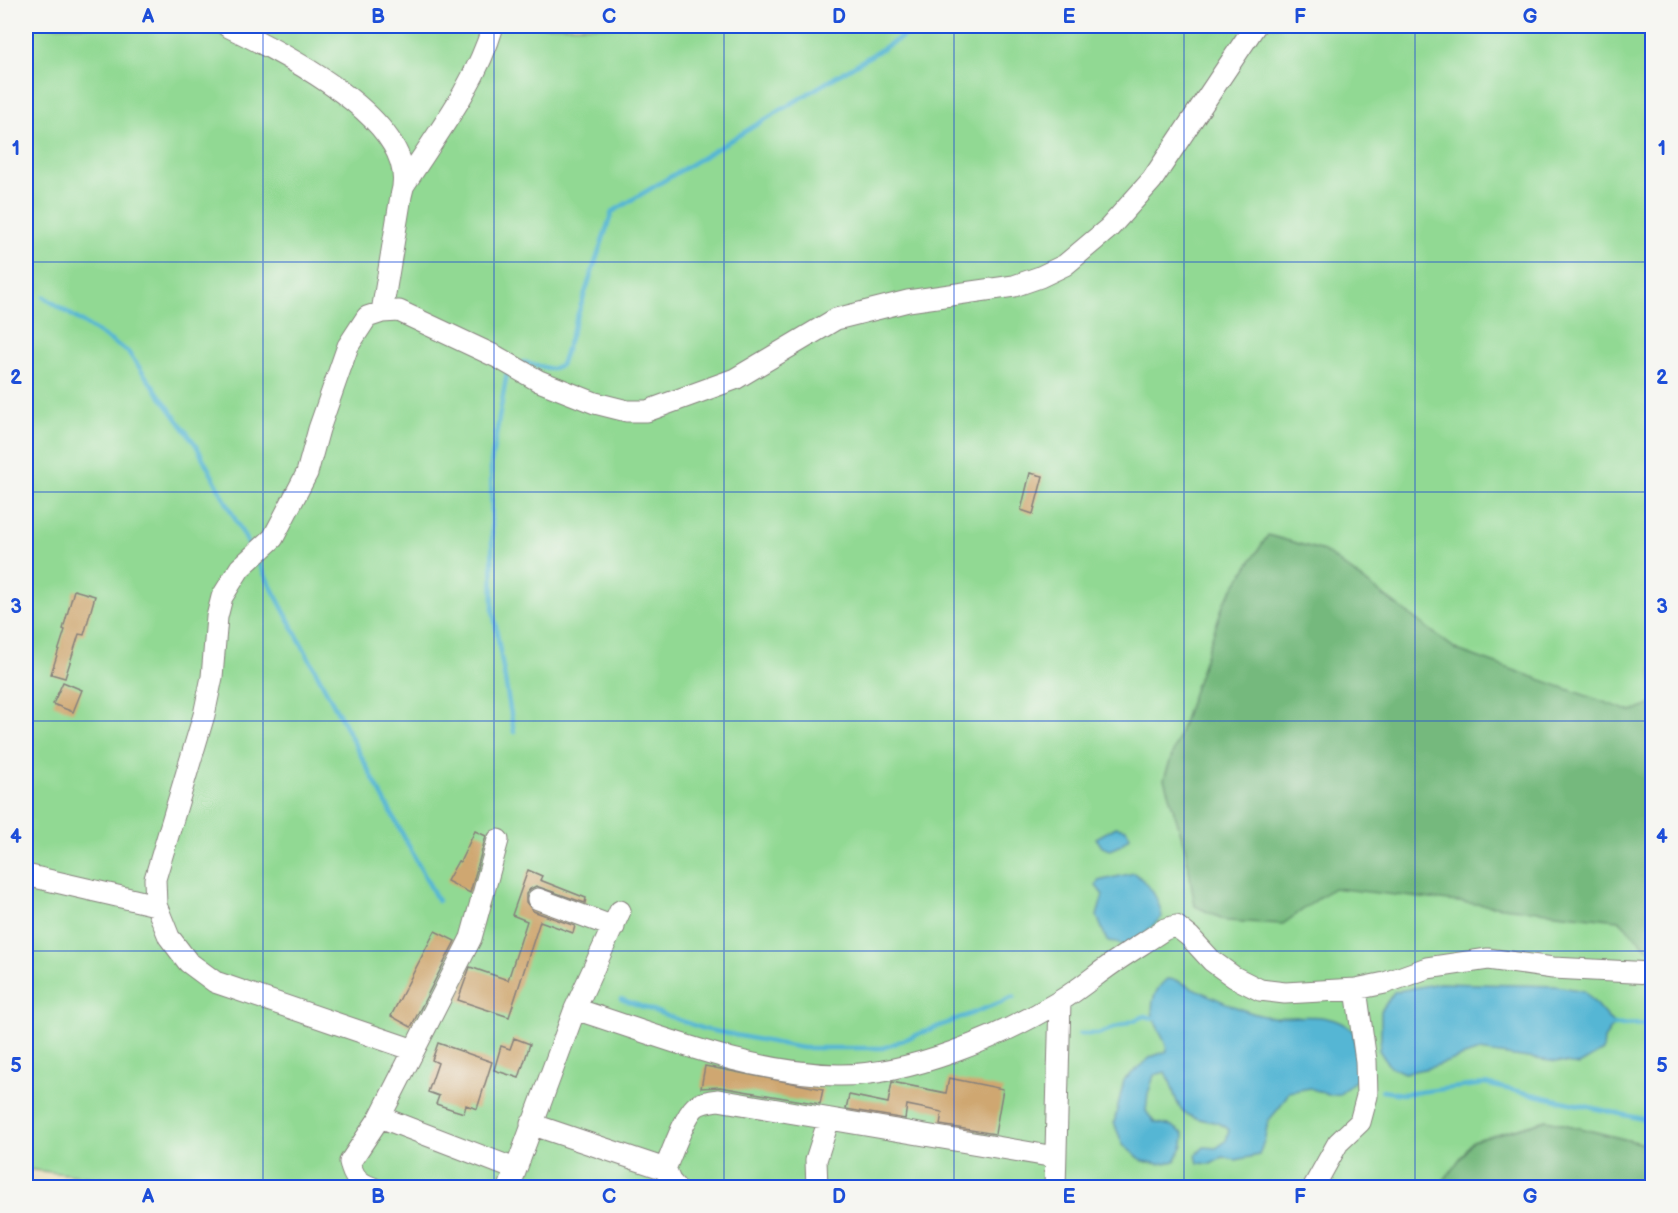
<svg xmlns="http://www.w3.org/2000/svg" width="1678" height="1213" font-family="'Balsamiq Sans',sans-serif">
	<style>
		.green { fill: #91d993; stroke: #5a7e67; stroke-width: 1.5 }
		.forest { fill: #74b97d; stroke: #4b6e5c; stroke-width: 1.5 }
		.water { fill: #55b6d4; stroke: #3c6c88; stroke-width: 1.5 }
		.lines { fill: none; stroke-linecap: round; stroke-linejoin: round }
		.stream { stroke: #55b6d4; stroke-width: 4.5 }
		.building { fill: #cfa771 }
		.minor-casing { stroke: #86817c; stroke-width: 23 }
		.minor { stroke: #fff; stroke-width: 21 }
		.grid { fill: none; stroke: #1d4ed8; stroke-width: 1.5; stroke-opacity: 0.55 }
		.neatline { fill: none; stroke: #1d4ed8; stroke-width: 2 }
		.grid-label { font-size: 20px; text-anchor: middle; font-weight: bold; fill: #1d4ed8 }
	</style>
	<rect width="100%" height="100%" fill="#f6f6f2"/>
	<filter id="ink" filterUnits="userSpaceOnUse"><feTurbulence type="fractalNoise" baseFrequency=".0167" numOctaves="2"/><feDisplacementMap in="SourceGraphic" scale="12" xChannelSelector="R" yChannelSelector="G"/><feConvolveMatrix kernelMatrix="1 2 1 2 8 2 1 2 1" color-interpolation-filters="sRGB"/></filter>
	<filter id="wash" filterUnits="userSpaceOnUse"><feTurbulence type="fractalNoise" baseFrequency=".008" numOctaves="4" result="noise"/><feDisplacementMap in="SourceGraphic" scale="24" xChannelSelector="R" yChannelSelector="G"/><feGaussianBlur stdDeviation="1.35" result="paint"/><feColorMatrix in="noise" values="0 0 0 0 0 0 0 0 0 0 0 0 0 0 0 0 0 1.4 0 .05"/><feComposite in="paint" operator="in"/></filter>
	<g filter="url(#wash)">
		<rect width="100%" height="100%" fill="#ebe0bd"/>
		<path class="green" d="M 26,26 L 1652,26 L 1652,1146 L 1547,1120 L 1473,1141 L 1439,1188 L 177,1188 L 26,1169 Z"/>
		<path class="forest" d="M 1268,535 L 1324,551 L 1457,650 L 1632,712 L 1652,704 L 1652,953 L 1619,920 L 1333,888 L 1283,924 L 1227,921 L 1195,906 L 1185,847 L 1164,779 L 1224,602 Z
			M 1547,1120 L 1652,1146 L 1652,1187 L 1439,1187 L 1473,1141 Z"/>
		<path class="water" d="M 1116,827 L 1126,829 L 1130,836 L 1121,845 L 1110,850 L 1102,847 L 1096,838 Z
			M 1134,873 C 1150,884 1159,898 1162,917 L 1143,935 L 1125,948 L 1117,942 L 1107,941 L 1097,916 L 1103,895 L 1096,886 L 1098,881 Z
			M 1167,979 L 1175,980 C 1199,990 1246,1015 1270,1017 C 1300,1019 1330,1009 1354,1032 L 1359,1077 L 1340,1094 L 1328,1095 L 1310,1088 L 1289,1092 L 1280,1107 L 1268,1121 L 1265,1138 L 1259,1155 L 1236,1160 L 1223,1157 L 1211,1164 L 1198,1163 L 1196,1155 L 1204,1147 L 1216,1148 L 1226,1141 L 1229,1130 C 1217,1117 1195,1124 1182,1110 C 1172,1099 1174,1083 1165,1072 L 1154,1075 L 1148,1094 L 1146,1111 L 1154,1122 L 1172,1126 L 1184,1134 L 1183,1145 L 1175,1161 L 1159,1164 L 1143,1161 L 1123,1145 L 1114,1123 L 1124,1080 L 1151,1057 L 1167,1051 C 1166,1038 1158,1031 1154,1019 C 1149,1005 1155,988 1167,979 Z
			M 1439,983 L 1556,986 L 1584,991 L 1614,1025 L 1604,1039 L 1603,1051 L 1579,1065 L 1479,1051 L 1429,1068 L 1404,1073 L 1389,1066 L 1379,1050 L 1381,1038 L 1381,1011 L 1394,992 Z"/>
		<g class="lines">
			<path class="stream" d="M 44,297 L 128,352 L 196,445 L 251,549
				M 523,362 L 551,369 L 561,365 L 612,212 L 920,26
				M 509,370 L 507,373 L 491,463 L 493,610 L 514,732
				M 258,562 L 438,901
				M 621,999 L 704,1029 L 802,1048 L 883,1048 L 1014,997
				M 1614,1025 L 1652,1024
				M 1080,1034 L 1098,1034 L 1145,1016 L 1153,1018
				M 1382,1091 L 1402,1094 L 1485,1084 L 1652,1121"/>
		</g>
		<g id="blocks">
			<path class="building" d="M 1030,473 L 1043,476 L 1033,514 L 1021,510 Z
				M 74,590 L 95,596 L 84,635 L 79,634 L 65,678 L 51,674 L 65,630 L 63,629 Z
				M 63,682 L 82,690 L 73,712 L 53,704 Z
				M 475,831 L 486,836 L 470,893 L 447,881 L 458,861 L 460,862 Z
				M 528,870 L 542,876 L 540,880 L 586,898 L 585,903 L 536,886 L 530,889 L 526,894 L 526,902 L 533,911 L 575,926 L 573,933 L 540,921 L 509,1017 L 458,1000 L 470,967 L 508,980 L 527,921 L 512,915 Z
				M 435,931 L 455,941 L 411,1027 L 391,1016 Z
				M 514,1038 L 530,1044 L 519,1078 L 494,1070 L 501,1046 L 510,1049 Z
				M 438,1043 L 492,1062 L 477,1109 L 466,1105 L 464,1113 L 451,1109 L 436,1104 L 439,1096 L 428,1092 L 438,1063 L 432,1060 Z
				M 705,1066 L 823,1089 L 820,1104 L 720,1087 L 701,1088 Z
				M 949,1078 L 1003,1089 L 995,1134 L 940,1125 L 942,1112 L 907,1105 L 905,1119 L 846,1109 L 849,1095 L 888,1103 L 892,1082 L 946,1093 Z"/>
		</g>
	</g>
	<g filter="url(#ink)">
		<use href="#blocks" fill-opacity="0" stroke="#86817c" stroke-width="1.5"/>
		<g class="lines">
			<defs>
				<path id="minor" d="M 227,26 C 279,51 424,122 401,196 L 382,312
					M 404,185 C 437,134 476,84 493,26
					M 26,875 L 156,905
					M 538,899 L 614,927
					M 575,1009 C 660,1036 748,1073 838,1075 C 908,1076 1001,1037 1060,1001 C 1081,988 1099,972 1119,959 C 1134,949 1150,939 1165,929 L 1176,926 L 1190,937 L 1212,961 L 1234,977 L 1260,990 L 1285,993 L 1356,989 L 1385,983 L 1427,968 L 1488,959 L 1553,968 L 1652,973
					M 414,1050 L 215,982 L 188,962 L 169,937 L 156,905 L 155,879 L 204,715 L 212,677 L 217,617 L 222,597 L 240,568 L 273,538 L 307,473 L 319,429 L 348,346 L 367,317 L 382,312 L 399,311 L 497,357 L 539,381 L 595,403 L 627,411 L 647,411 L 735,379 L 836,319 L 908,301 L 1014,286 L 1040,277 L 1065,265 L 1109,228 L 1152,180 L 1255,26
					M 380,1117 L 515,1169
					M 531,1124 L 665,1169 L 670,1181 L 676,1188
					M 665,1169 C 671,1155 685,1116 695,1107 C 701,1102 710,1101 718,1100 L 1055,1157
					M 373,1188 C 359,1183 353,1178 350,1162 L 380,1117 L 471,938 L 498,840
					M 509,1188 L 575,1009 L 620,911
					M 817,1188 L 816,1160 L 829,1119
					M 1055,1188 L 1060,1001
					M 1313,1188 L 1338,1143 L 1360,1122 L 1367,1096 L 1366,1061 L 1356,989"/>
			</defs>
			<use href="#minor" class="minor-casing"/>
			<use href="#minor" class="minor"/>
		</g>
	</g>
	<path class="grid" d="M 263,26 L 263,1188M 494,26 L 494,1188M 724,26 L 724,1188M 954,26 L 954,1188M 1184,26 L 1184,1188M 1415,26 L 1415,1188M 26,262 L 1652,262M 26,492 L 1652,492M 26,721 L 1652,721M 26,951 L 1652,951"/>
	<rect width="1678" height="1213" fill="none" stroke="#f6f6f2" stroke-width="66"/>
	<rect x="33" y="33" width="1612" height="1147" class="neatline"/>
	<g class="grid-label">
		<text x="148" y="23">A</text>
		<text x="378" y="23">B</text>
		<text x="609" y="23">C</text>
		<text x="839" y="23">D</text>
		<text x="1069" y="23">E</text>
		<text x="1300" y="23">F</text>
		<text x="1530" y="23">G</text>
		<text x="16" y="155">1</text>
		<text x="1662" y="155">1</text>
		<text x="16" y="384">2</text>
		<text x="1662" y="384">2</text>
		<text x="16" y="613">3</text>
		<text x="1662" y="613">3</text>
		<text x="16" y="843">4</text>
		<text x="1662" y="843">4</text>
		<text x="16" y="1072">5</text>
		<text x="1662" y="1072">5</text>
		<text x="148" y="1203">A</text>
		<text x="378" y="1203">B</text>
		<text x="609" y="1203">C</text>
		<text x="839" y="1203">D</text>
		<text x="1069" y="1203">E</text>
		<text x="1300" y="1203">F</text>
		<text x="1530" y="1203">G</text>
	</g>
</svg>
